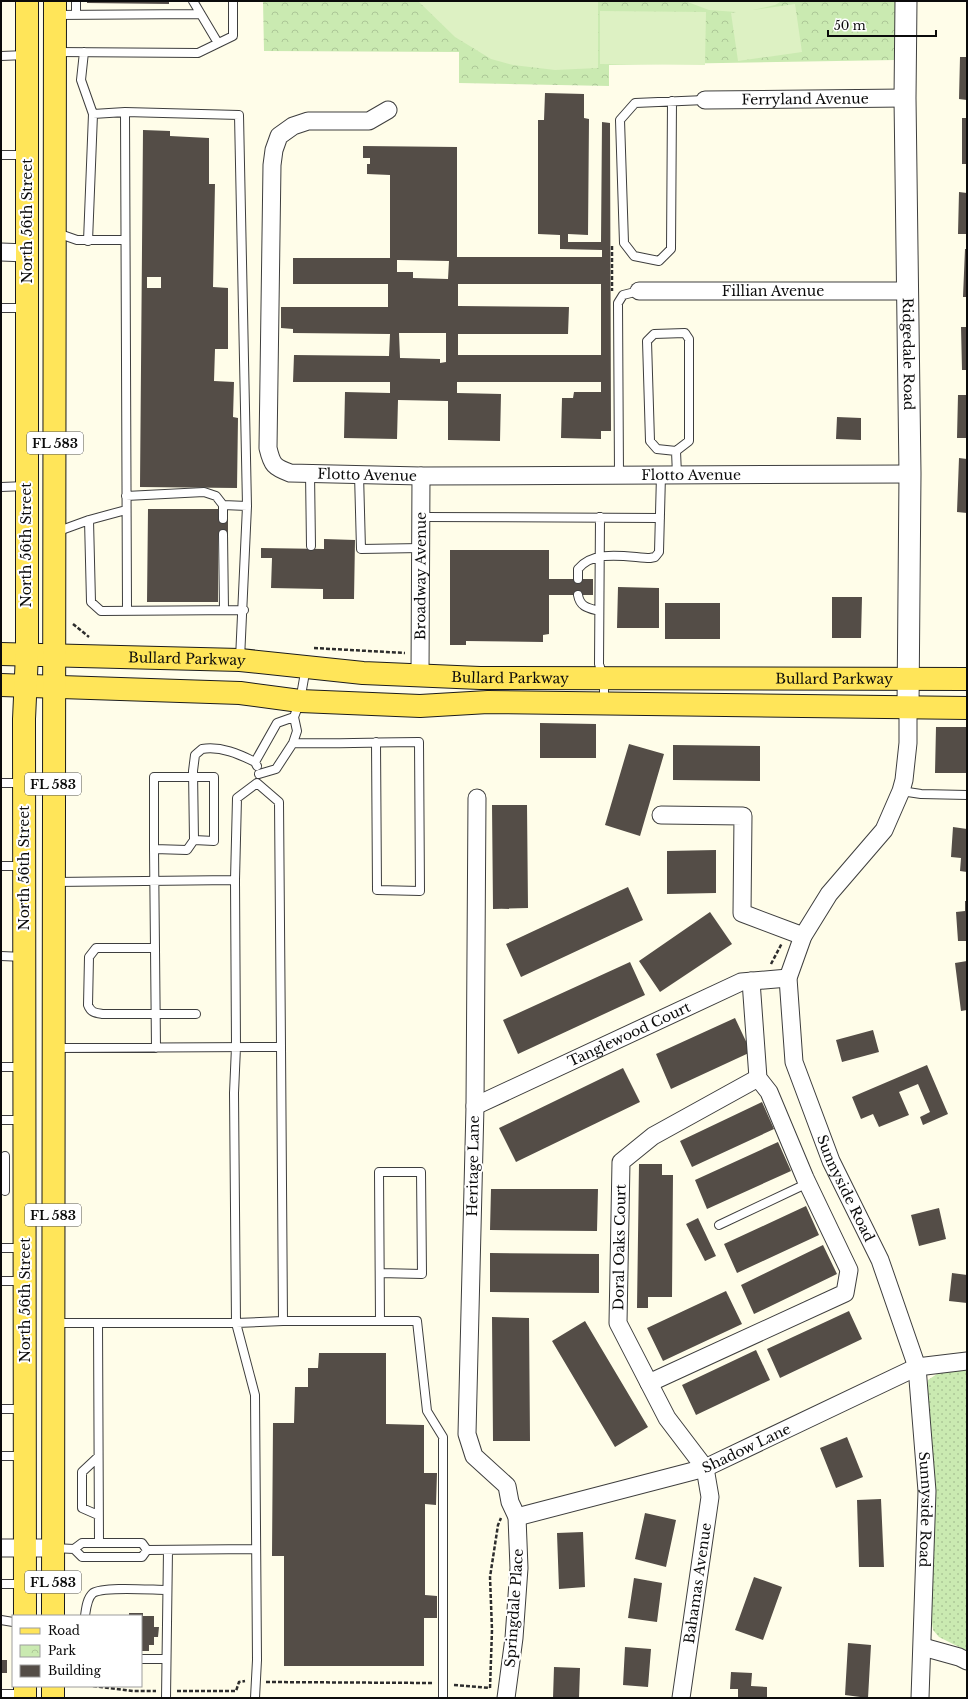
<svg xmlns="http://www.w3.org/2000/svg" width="968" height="1699" font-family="'Libre Baskerville',serif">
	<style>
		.grass { fill: url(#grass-dots) }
		.park { fill: url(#park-crowns) }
		.pitch { fill: #ddf1c3 }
		.building { fill: #544d47; fill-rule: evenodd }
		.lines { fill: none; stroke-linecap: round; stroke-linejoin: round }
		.service-casing { stroke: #3e3e3e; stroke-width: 10 }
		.minor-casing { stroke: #3e3e3e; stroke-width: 19 }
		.tertiary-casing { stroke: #3e3e3e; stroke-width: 23 }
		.primary-casing { stroke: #1c1c1c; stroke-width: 24 }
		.path { stroke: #2d2d2d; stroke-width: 2.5; stroke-dasharray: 4 2; stroke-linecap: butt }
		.service { stroke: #fff; stroke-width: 8 }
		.minor { stroke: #fff; stroke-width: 17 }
		.tertiary { stroke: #fff; stroke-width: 21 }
		.primary { stroke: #ffe559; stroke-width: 22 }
		.labels { text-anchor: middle; stroke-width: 4; stroke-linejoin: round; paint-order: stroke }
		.shield { fill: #fff; stroke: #545454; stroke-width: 1 }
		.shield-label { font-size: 13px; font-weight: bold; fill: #0b0b0b }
		.street-label { font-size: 14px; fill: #0b0b0b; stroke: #fff }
	</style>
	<defs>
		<pattern id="grass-dots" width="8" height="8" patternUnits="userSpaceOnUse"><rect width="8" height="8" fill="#caeab1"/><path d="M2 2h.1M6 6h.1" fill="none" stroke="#acc797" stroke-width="1.8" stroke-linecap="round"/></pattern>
		<pattern id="park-crowns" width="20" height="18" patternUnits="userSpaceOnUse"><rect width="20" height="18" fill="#caeab1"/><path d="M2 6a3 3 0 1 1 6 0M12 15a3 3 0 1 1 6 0" fill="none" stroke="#acc797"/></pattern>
	</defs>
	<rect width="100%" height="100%" fill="#fffde9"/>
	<path class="grass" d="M 967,1366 L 967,1651 L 939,1637 L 933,1630 L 931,1616 L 934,1545 L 934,1470 L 926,1394 L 928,1380 L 940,1372 Z"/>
	<path class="park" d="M 263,1 L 896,1 L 896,60 L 609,65 L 609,86 L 459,83 L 459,52 L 264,51 Z"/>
	<path class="pitch" d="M 418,1 L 598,1 L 598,68 L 555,70 L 513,65 L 491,59 L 455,37 Z
		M 685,1 L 782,1 L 775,5 L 753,10 L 795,4 L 802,52 L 738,61 L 731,13 L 736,12 L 709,10 Z
		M 600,11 L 706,12 L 705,65 L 600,64 Z"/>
	<path class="building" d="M 87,1 L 169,1 L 169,4 L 87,3 Z
		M 960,57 L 967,57 L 967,100 L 959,99 Z
		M 545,93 L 584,94 L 584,118 L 589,119 L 588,235 L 568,234 L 568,242 L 601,242 L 602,122 L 610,123 L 611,431 L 601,431 L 601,439 L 561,438 L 562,398 L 573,398 L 574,392 L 601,392 L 601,382 L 457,382 L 457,393 L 501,394 L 500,441 L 448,440 L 448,401 L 398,400 L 397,439 L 344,438 L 345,392 L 390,393 L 390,382 L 293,382 L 294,355 L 389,356 L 390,334 L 293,333 L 293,329 L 281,328 L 281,307 L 388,307 L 388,284 L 293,284 L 293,258 L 390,258 L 390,175 L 367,174 L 367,164 L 370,164 L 370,158 L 363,158 L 363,146 L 457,147 L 457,257 L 602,257 L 602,250 L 560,249 L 560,235 L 538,234 L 538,120 L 544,120 ZM 397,260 L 449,261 L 448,279 L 413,278 L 413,272 L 397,272 ZM 458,284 L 601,284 L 601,355 L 458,355 L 458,334 L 568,334 L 569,307 L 458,306 ZM 399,333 L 446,333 L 446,362 L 440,363 L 440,359 L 400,358 Z
		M 962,118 L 967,118 L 967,164 L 962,164 Z
		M 143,130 L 170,131 L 170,136 L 209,138 L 209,184 L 215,184 L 213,287 L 228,288 L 228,349 L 215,349 L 214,381 L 234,382 L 233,417 L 238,418 L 237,488 L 140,487 ZM 147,277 L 161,277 L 161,288 L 147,288 Z
		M 959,192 L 967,193 L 967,234 L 958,234 Z
		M 965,249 L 967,249 L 967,297 L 963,297 Z
		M 961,327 L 967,327 L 967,370 L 962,370 Z
		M 958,395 L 967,395 L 967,438 L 957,438 Z
		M 837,417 L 861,418 L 861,440 L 836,439 Z
		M 959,458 L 967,459 L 967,513 L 957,512 Z
		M 148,509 L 219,509 L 219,519 L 228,519 L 228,534 L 218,534 L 218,602 L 147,602 Z
		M 324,539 L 355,540 L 354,599 L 323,599 L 323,589 L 271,588 L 272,558 L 261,558 L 261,548 L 324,549 Z
		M 450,550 L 549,550 L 549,579 L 593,579 L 593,595 L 549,595 L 549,634 L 543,635 L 543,642 L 466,641 L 466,645 L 450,645 Z
		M 618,587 L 659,588 L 659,628 L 617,628 Z
		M 832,597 L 862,597 L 861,638 L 832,638 Z
		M 665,603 L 720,603 L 720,639 L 665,639 Z
		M 540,723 L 596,724 L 596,758 L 540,758 Z
		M 936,727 L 967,727 L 967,773 L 935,773 Z
		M 629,744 L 664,754 L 640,836 L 605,825 Z
		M 673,745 L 760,746 L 760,781 L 673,780 Z
		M 492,805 L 527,805 L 528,908 L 493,909 Z
		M 953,827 L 967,829 L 967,872 L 960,871 L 961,858 L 951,857 Z
		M 716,850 L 716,893 L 667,894 L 667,851 Z
		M 628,887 L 643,920 L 521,977 L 506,944 Z
		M 965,901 L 967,901 L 967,941 L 958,941 L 956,912 L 965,911 Z
		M 710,912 L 732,944 L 660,992 L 639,961 Z
		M 967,961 L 967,1010 L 961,1011 L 955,963 Z
		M 630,962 L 645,995 L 518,1054 L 503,1020 Z
		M 735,1018 L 751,1052 L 671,1089 L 656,1054 Z
		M 873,1030 L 879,1052 L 842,1062 L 836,1040 Z
		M 927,1065 L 948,1114 L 923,1125 L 920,1117 L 930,1112 L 918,1084 L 899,1092 L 909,1115 L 879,1127 L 873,1114 L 861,1119 L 852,1097 Z
		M 623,1068 L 640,1102 L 516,1162 L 499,1128 Z
		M 762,1102 L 774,1129 L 692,1167 L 680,1141 Z
		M 778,1142 L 791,1171 L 707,1209 L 695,1180 Z
		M 639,1164 L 662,1164 L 662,1175 L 673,1175 L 672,1297 L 648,1297 L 648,1308 L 637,1308 Z
		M 491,1189 L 598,1189 L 597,1231 L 490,1230 Z
		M 806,1206 L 819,1235 L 737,1273 L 724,1244 Z
		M 939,1208 L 946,1239 L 919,1246 L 911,1215 Z
		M 698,1218 L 716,1256 L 705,1261 L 686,1224 Z
		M 823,1245 L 837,1274 L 754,1314 L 741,1285 Z
		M 490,1253 L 599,1254 L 599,1293 L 490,1292 Z
		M 952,1273 L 967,1275 L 967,1303 L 949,1301 Z
		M 726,1291 L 742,1324 L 663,1361 L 647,1328 Z
		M 849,1311 L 862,1339 L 780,1378 L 767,1349 Z
		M 492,1317 L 529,1318 L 530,1441 L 493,1441 Z
		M 585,1321 L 648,1427 L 615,1447 L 552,1341 Z
		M 756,1350 L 770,1380 L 696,1415 L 682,1385 Z
		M 319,1353 L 386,1353 L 386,1424 L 424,1425 L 424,1473 L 437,1473 L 436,1505 L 425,1504 L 425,1595 L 437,1596 L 437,1618 L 424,1618 L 424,1666 L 284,1666 L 284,1556 L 272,1556 L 273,1423 L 294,1423 L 295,1387 L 308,1387 L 308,1368 L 318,1368 Z
		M 847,1437 L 863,1477 L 836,1488 L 820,1448 Z
		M 881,1499 L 884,1567 L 859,1567 L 857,1500 Z
		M 645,1513 L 676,1520 L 666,1567 L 635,1559 Z
		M 583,1532 L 585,1587 L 559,1589 L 557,1533 Z
		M 754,1577 L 782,1587 L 763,1640 L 735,1630 Z
		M 634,1578 L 662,1583 L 657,1622 L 628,1618 Z
		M 129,1613 L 143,1613 L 143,1616 L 154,1616 L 154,1627 L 159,1627 L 158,1637 L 154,1637 L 154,1645 L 149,1645 L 149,1651 L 141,1651 L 141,1616 L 129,1616 Z
		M 848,1643 L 871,1645 L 868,1698 L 845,1695 Z
		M 625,1647 L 651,1649 L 648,1687 L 623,1685 Z
		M 1,1660 L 7,1660 L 7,1673 L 1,1673 Z
		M 554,1667 L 580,1668 L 579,1698 L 553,1698 Z
		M 731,1672 L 752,1673 L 751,1686 L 767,1687 L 767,1698 L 738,1698 L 738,1689 L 730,1689 Z"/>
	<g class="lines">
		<defs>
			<path id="service" d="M 193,1 L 218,43
				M 55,15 L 200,14
				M 76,15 L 76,1
				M 57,52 L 198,53 L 233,36 L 233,1
				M 84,52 L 81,80 L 93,114 L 88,241
				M 1,56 L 26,55
				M 672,101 L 671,249 L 659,261 L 634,256 L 624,243 L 620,120 L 635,103 L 705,100
				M 125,112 L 127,610
				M 93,114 L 125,112 L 239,115 L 247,506 L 240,659
				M 1,155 L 26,155
				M 57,233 L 77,240 L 125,240
				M 1,308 L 26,308
				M 676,451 L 657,449 L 650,441 L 647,341 L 654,334 L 685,333 L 689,339 L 689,441 L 676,451 L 677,475
				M 310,473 L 311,546
				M 359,474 L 361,549 L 421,548
				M 619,475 L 618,303 L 623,295 L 639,291
				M 1,487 L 26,486
				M 126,496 L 204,492 L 216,496 L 223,505 L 247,506
				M 223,505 L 223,519
				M 421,517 L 660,518
				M 600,517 L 599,664 L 604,679 L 604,703
				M 89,520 L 91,602 L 101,611 L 244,610
				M 56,532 L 89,520 L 126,510
				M 223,534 L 224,610
				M 578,579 L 578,569 C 594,549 627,557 650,558 L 655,557 L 659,552 L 661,475
				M 578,595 C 580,607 588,608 599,611
				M 293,743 C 335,744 377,742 419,742 L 420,891 L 377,890 L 376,742
				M 257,766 L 255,762 L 277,723 L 294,717
				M 259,774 L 276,769 L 293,743 L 297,731 L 294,717 L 300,701 L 306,667
				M 1,783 L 24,783
				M 901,791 L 921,794 L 967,795
				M 154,849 L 154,777 L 214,777 L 214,841 L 194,840
				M 1,866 L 24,866
				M 54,882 L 235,880
				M 155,948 L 96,948 L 89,957 L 88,1005 C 91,1013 96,1013 103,1014 L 196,1014
				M 1,956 L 24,957
				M 54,1048 L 281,1047 L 279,802 L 257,783 L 237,798 L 235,880 L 236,1047 L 234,1093 L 236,1323 L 283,1321 L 281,1047
				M 156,1048 L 154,849 L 187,850 L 194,840 L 193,771 L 195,755 L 202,749 C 221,746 239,754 255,762
				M 1,1067 L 24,1067
				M 1,1120 L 24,1120
				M 5,1156 L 5,1191
				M 719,1225 L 808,1183
				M 1,1248 L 24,1248
				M 380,1273 L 422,1274 L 421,1172 L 379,1172 L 380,1321
				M 1,1281 L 24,1281
				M 283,1321 L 417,1321 L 427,1411 L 443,1437 L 443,1698
				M 54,1323 L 236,1323 L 255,1395 L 257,1660 L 255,1698
				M 98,1323 L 99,1543
				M 1,1409 L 24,1409
				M 1,1456 L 24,1456
				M 98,1457 L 82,1472 L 82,1508 L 98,1515
				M 53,1548 L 74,1549 L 82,1543 L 142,1543 L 147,1550 L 256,1549
				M 74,1549 L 82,1557 L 142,1557 L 147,1550
				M 1,1584 L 24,1584
				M 85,1616 C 86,1609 87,1598 93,1593 C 104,1586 152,1590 167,1590
				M 1,1620 L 13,1622
				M 141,1659 L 166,1659
				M 1,1694 L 24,1694
				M 166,1698 L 168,1550"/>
			<g id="minor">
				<path id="s1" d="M 705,100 L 905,98"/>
				<path id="s2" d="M 388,110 L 369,121 L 308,121 L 293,126 L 279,136 L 274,150 L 272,165 L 268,448 C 272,465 274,467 290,473 L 421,476 L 910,474"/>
				<path d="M 1,252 L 27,253"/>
				<path id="s3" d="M 639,291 L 906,291"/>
				<path id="s4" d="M 420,675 L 421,476"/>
				<path id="s5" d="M 908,708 L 908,743 L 904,780 L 901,791 L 884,830 L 829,894 L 803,936 L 788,978 L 794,1062 L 831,1161 L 880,1260 L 917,1367 L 927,1491 L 920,1698"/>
				<path d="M 477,798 L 475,1106 L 467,1434 L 474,1456 L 507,1486 L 510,1502 L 517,1517 L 519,1568 L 514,1638 L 506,1698"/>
				<path d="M 661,815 L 743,816 L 742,913 L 803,936"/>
				<path id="s6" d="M 475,1106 L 741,982 L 788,978"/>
				<path d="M 649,1383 L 845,1293 L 849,1270 L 805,1178 L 769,1092 L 758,1078 L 751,981"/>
				<path id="s7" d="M 517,1517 L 705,1468 L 917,1367 L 967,1361"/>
				<path d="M 1,1548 L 52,1548"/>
				<path d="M 923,1647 L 959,1657 L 967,1661"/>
				<path id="s8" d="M 681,1698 L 710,1497 L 705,1468 L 667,1418 L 618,1323 L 621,1162 L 653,1136 L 758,1078"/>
			</g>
			<g id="tertiary">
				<path id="s9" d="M 906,1 L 905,98 L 910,474 L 908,708"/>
			</g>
			<g id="primary">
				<path id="s10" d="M 1,654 L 240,660 L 363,673 L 480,678 L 967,679"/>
				<path d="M 1,685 L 240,693 L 300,701 L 420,706 L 488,702 L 967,708"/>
				<path d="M 25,1616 L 24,719 L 27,654 L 27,1"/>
				<path d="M 53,1616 L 55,1"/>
				<path d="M 53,1686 L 53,1698"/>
				<path d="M 25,1698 L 25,1686"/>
			</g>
		</defs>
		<use href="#service" class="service-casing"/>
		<use href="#minor" class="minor-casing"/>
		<use href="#tertiary" class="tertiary-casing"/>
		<use href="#primary" class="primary-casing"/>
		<path class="path" d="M 612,246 L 612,291
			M 73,624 L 89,637
			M 314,648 L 405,653
			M 771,964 L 782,943
			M 266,1682 L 433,1683
			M 454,1685 L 490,1688
			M 93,1686 L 133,1691 L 156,1691
			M 490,1688 L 492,1630 L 490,1577 L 498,1525 L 501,1518
			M 177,1691 L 236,1691 L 239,1682 L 245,1681"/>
		<use href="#service" class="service"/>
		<use href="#minor" class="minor"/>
		<use href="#tertiary" class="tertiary"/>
		<use href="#primary" class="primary"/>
	</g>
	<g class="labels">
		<g class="shield">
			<rect x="27" y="432" width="56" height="22" rx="3"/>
			<rect x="25" y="773" width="56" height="22" rx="3"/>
			<rect x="25" y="1204" width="56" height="22" rx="3"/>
			<rect x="25" y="1571" width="56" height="22" rx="3"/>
		</g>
		<g class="shield-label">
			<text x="55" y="448">FL 583</text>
			<text x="53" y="789">FL 583</text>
			<text x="53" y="1220">FL 583</text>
			<text x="53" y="1587">FL 583</text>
		</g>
		<g class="street-label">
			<text dy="5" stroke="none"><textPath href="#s1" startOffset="100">Ferryland Avenue</textPath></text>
			<text transform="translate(27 221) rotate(-90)" y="5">North 56th Street</text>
			<text dy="5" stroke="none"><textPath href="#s3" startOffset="134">Fillian Avenue</textPath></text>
			<text dy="5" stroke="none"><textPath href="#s9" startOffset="353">Ridgedale Road</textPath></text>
			<text dy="5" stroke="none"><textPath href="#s2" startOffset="542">Flotto Avenue</textPath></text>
			<text dy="5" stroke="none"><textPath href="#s2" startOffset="866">Flotto Avenue</textPath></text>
			<text transform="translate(26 545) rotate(-90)" y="5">North 56th Street</text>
			<text dy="5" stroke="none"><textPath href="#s4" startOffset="99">Broadway Avenue</textPath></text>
			<text dy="5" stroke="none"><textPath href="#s10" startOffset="186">Bullard Parkway</textPath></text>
			<text dy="5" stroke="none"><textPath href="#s10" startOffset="510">Bullard Parkway</textPath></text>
			<text dy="5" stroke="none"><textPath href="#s10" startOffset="834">Bullard Parkway</textPath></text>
			<text transform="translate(24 868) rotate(-90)" y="5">North 56th Street</text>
			<text dy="5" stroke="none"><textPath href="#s6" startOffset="170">Tanglewood Court</textPath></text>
			<text transform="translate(473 1166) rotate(-89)" y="5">Heritage Lane</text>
			<text dy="5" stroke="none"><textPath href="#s5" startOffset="525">Sunnyside Road</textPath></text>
			<text dy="5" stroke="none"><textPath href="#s8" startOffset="478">Doral Oaks Court</textPath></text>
			<text transform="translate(25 1300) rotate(-90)" y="5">North 56th Street</text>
			<text dy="5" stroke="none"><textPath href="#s7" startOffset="240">Shadow Lane</textPath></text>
			<text dy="5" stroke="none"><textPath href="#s5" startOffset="861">Sunnyside Road</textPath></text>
			<text dy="5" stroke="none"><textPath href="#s8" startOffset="116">Bahamas Avenue</textPath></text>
			<text transform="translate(514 1608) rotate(-86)" y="5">Springdale Place</text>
		</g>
	</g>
	<rect width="968" height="1699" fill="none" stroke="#0b0b0b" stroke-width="4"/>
	<rect x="12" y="1615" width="130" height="72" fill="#ffffff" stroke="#9d9d9d"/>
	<rect x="20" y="1628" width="20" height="6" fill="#ffe559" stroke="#9d9d9d"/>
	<text x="48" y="1635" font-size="12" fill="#0b0b0b">Road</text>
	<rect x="20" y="1645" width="20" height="12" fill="url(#park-crowns)" stroke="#9d9d9d"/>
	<text x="48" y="1655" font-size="12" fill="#0b0b0b">Park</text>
	<rect x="20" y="1665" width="20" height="12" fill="#544d47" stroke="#9d9d9d"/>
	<text x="48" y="1675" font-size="12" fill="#0b0b0b">Building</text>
	<path d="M828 30v6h108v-6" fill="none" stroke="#0b0b0b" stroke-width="2"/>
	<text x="834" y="30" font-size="12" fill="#0b0b0b" stroke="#ffffff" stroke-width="3" paint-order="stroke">50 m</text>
</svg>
